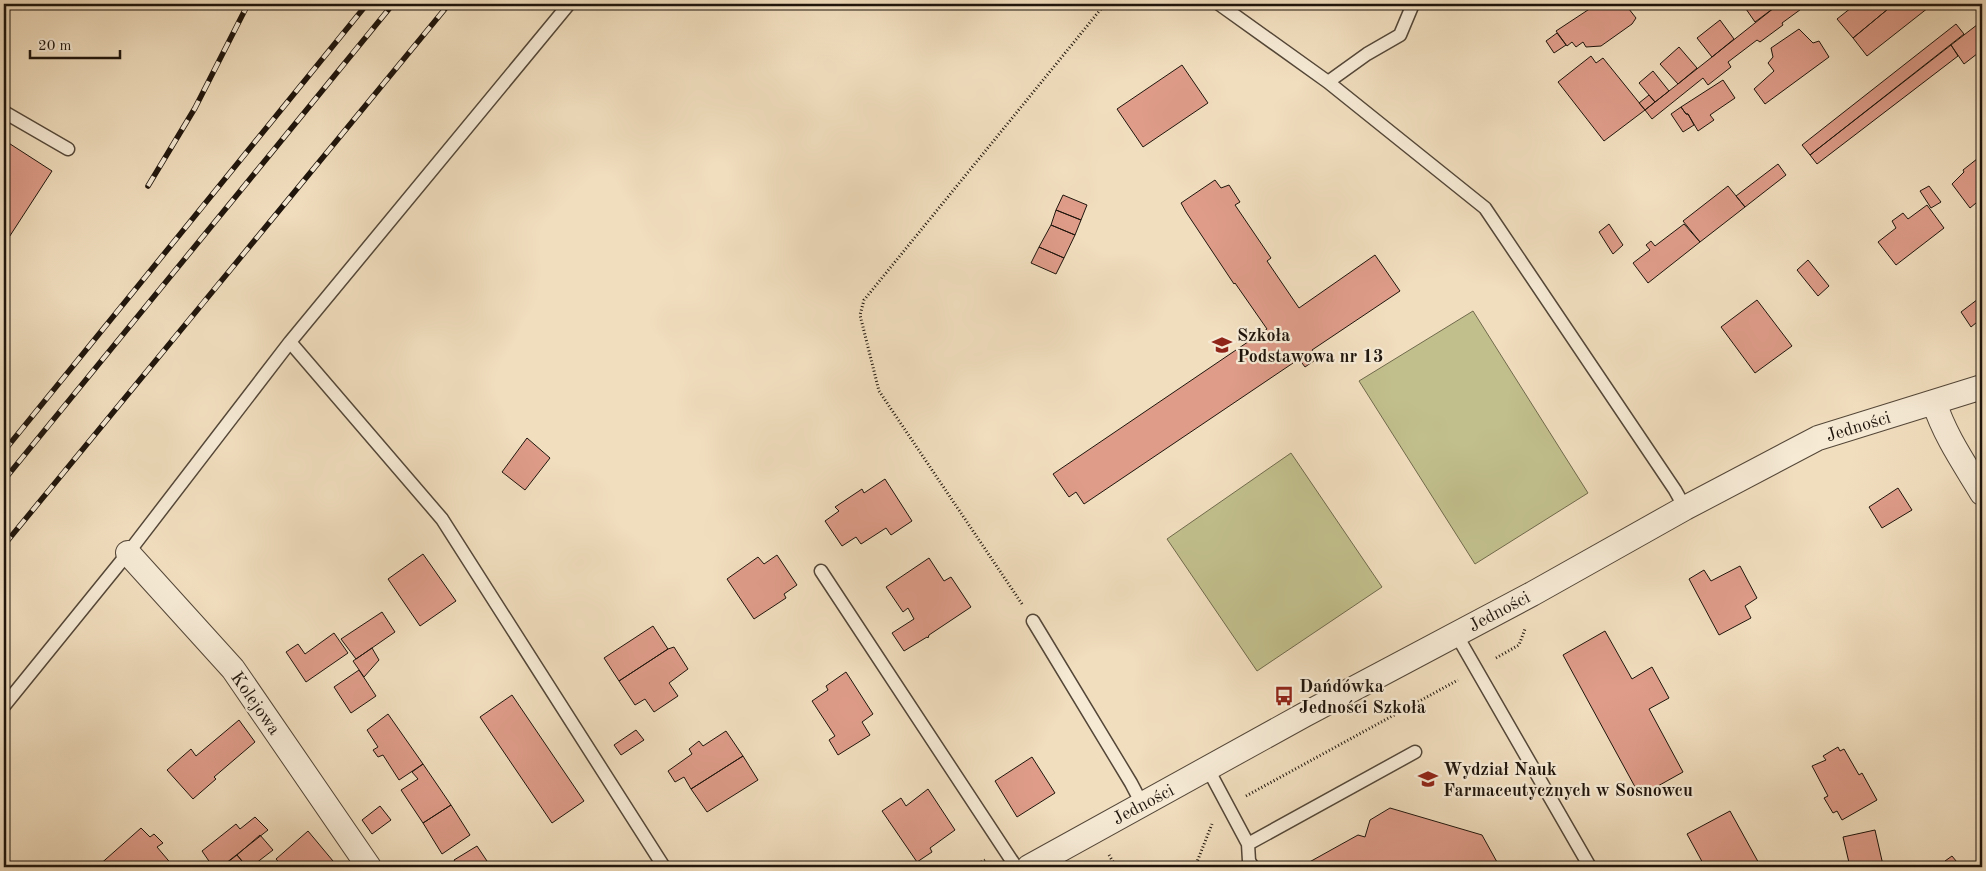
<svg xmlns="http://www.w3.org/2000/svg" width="1986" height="871" font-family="'Old Standard TT',serif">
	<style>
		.green { fill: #c1bf8c; stroke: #706a4c }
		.building { fill: #de9c89; stroke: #1f150c }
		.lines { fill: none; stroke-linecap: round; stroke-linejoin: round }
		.lane-casing { stroke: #544738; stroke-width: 15 }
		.street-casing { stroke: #544738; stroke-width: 26 }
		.path { stroke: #1f150c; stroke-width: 3; stroke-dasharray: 1 2.5; stroke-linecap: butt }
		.lane { stroke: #f6ead5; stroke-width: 12 }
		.street { stroke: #f6ead5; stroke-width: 24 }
		.rail-casing { stroke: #1f150c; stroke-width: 5.5 }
		.rail { stroke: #f6ead5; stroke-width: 4; stroke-dasharray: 11; stroke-linecap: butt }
		.labels { text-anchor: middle; stroke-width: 4.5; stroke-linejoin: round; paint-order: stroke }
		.poi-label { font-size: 18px; font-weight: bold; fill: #1f150c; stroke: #f6ead5; text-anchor: start }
		.street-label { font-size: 18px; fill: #1f150c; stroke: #f6ead5 }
	</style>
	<rect width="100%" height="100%" fill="#f1debe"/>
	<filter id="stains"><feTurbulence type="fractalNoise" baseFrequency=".004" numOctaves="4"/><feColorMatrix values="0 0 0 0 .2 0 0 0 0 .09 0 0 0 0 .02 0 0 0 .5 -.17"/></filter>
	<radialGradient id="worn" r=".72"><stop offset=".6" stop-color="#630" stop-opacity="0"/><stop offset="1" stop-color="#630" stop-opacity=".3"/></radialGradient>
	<path class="green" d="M 1473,311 L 1588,493 L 1475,564 L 1359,381 Z
		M 1291,453 L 1382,587 L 1257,671 L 1167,539 Z"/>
	<path class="building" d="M 1597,4 L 1625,4 L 1636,18 L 1632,24 L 1601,46 L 1586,47 L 1583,42 L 1576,47 L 1572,42 L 1567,46 L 1556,31 Z
		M 1753,4 L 1755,8 L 1760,4 L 1779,4 L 1755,22 L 1746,9 Z
		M 1779,4 L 1808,4 L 1782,23 L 1783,25 L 1760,42 L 1757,40 L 1728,62 L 1731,67 L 1708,85 L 1703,78 L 1652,119 L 1645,110 Z
		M 1856,4 L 1894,4 L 1853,38 L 1837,19 Z
		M 1894,4 L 1933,4 L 1867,56 L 1853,38 Z
		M 1720,20 L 1734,39 L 1712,57 L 1697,38 Z
		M 1982,21 L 1982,50 L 1964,64 L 1951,45 Z
		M 1956,24 L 1964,34 L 1810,155 L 1802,145 Z
		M 1799,29 L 1813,43 L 1819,41 L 1829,57 L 1765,104 L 1754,89 L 1774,71 L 1768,63 L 1773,57 L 1771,48 Z
		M 1557,33 L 1566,45 L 1554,53 L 1546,41 Z
		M 1951,45 L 1958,56 L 1817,164 L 1810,155 Z
		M 1679,47 L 1697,68 L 1678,84 L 1660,64 Z
		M 1591,56 L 1596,63 L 1603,58 L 1645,110 L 1604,141 L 1558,82 Z
		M 1182,65 L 1208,103 L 1143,147 L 1117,109 Z
		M 1653,71 L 1669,91 L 1655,102 L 1639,83 Z
		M 1723,80 L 1735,98 L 1710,115 L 1714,120 L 1698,131 L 1688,114 L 1686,114 L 1681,107 Z
		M 1649,95 L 1655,102 L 1645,110 L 1639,103 Z
		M 1681,107 L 1686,114 L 1688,114 L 1694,125 L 1683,132 L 1671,114 Z
		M 4,140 L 52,171 L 4,245 Z
		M 1982,155 L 1982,198 L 1970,208 L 1952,184 L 1964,172 L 1963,170 Z
		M 1778,164 L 1786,175 L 1745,207 L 1736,196 Z
		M 1215,180 L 1221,188 L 1229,185 L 1240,202 L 1235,205 L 1271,258 L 1267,261 L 1299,308 L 1375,255 L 1400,291 L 1312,350 L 1318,358 L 1305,367 L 1299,359 L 1084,504 L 1076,492 L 1069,497 L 1053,474 L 1267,329 L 1235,283 L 1234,284 L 1186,212 L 1181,203 Z
		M 1728,186 L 1745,207 L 1700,242 L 1683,221 Z
		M 1929,186 L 1941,202 L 1931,208 L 1920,191 Z
		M 1063,195 L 1087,205 L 1081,220 L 1056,210 Z
		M 1927,205 L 1944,228 L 1896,265 L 1878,242 L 1896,228 L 1892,221 L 1903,213 L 1908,219 Z
		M 1056,210 L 1081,220 L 1075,235 L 1051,225 Z
		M 1609,224 L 1623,245 L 1613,254 L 1599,232 Z
		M 1684,224 L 1700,242 L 1648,283 L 1633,263 L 1650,250 L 1646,245 L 1651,241 L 1655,246 Z
		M 1051,225 L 1075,235 L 1064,258 L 1039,247 Z
		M 1039,247 L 1064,258 L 1056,274 L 1031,263 Z
		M 1808,260 L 1829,286 L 1818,296 L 1797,270 Z
		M 1982,296 L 1982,318 L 1971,327 L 1961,312 Z
		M 1757,300 L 1792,346 L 1755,373 L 1721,327 Z
		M 527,438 L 550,458 L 525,490 L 502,472 Z
		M 885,479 L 912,521 L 891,535 L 886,528 L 861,544 L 856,537 L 842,546 L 825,521 L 839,511 L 835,507 L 862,489 L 864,493 Z
		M 1898,488 L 1912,510 L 1882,528 L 1869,507 Z
		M 423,554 L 456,601 L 420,626 L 388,579 Z
		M 777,555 L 797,585 L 784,594 L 786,598 L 754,619 L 727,579 L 758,557 L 764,564 Z
		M 929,558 L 944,581 L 951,577 L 971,607 L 929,635 L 928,638 L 927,637 L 904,651 L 892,633 L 914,619 L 908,608 L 903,612 L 886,587 Z
		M 1740,566 L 1757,598 L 1745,606 L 1751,618 L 1719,635 L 1689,579 L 1704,570 L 1711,581 Z
		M 382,612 L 395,632 L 356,659 L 341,639 Z
		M 653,626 L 668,649 L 619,681 L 604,658 Z
		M 1605,631 L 1632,679 L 1652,667 L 1669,698 L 1649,709 L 1683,772 L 1640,796 L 1563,655 Z
		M 334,633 L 348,653 L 306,682 L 286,652 L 298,644 L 305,654 Z
		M 674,647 L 688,669 L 669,683 L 678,696 L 654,712 L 645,699 L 635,705 L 619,681 L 668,649 Z
		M 372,648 L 379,660 L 364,677 L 353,661 Z
		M 359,670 L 376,696 L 351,713 L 334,687 Z
		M 846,672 L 873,714 L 862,722 L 870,735 L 838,755 L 829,740 L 835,736 L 812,701 L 828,690 L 826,686 Z
		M 512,695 L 584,801 L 552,823 L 480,717 Z
		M 388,714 L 423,764 L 399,780 L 383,755 L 378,757 L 373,750 L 378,747 L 367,730 Z
		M 239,720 L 255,742 L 214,777 L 216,779 L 193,799 L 167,770 L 191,749 L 196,756 Z
		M 636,730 L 644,740 L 621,755 L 614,745 Z
		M 726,731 L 743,756 L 691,789 L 684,777 L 675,782 L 668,771 L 692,754 L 689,749 L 699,741 L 703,746 Z
		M 1838,747 L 1840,751 L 1844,749 L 1859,775 L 1862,773 L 1877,800 L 1842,820 L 1837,811 L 1833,813 L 1824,798 L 1828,796 L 1812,766 L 1826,760 L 1823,756 Z
		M 743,756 L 758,780 L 707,812 L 691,789 Z
		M 1032,757 L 1055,793 L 1017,817 L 995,781 Z
		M 423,764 L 451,805 L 423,823 L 401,790 L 418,779 L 412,772 Z
		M 928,789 L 955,830 L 930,848 L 932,852 L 917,862 L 882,811 L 901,798 L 906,806 Z
		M 451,805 L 470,835 L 442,854 L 423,823 Z
		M 380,806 L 391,820 L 372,834 L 362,820 Z
		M 1390,808 L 1482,835 L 1497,862 L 1486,867 L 1303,867 L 1304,865 L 1358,835 L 1365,837 L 1370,820 Z
		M 1730,811 L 1761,867 L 1705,867 L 1687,834 Z
		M 255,817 L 268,830 L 221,867 L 213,867 L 202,851 L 236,824 L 240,829 Z
		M 141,828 L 150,837 L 154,834 L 163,843 L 157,847 L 173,866 L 171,867 L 97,867 Z
		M 1875,830 L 1883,865 L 1850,867 L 1843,837 Z
		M 308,831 L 338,867 L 283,867 L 276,859 Z
		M 260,835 L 273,850 L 251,867 L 247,867 L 237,855 Z
		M 477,846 L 491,867 L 458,867 L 454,860 Z
		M 237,855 L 247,867 L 227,867 L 224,865 Z
		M 1952,856 L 1961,867 L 1949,867 L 1945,861 Z"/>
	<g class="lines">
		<defs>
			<path id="lane" d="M 1219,4 L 1328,82 L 1485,208 L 1675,490 L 1685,508
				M 1328,82 L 1367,54 L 1400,35 L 1413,4
				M 4,112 L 68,149
				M 290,342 L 442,519 L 664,867
				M 821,571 L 1016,867
				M 1033,621 L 1131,783 L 1142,804
				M 1456,634 L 1590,867
				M 4,706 L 128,553 L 290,342 L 569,4
				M 1208,769 L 1248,844 L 1415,752
				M 1248,844 L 1249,861 L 1253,867"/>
			<path id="street" d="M 1934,402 C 1945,436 1964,463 1982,493
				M 128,553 L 233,669 L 369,867
				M 1029,867 L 1304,715 L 1532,594 L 1685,508 L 1818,438 L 1982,387"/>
		</defs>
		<use href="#lane" class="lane-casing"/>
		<use href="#street" class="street-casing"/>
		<path class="path" d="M 1022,604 L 879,391 L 860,315 L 864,300 L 1105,4
			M 1496,658 L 1519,645 L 1525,629
			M 1246,796 L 1458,680
			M 1109,855 L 1116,867
			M 972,867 L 985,860
			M 1195,867 L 1212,824"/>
		<use href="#lane" class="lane"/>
		<use href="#street" class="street"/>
		<defs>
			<path id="rail" d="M 148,186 L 195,108 L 248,4
				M 4,451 L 367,4
				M 4,480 L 393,4
				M 4,545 L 449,4"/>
		</defs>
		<use href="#rail" class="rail-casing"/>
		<use href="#rail" class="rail"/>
	</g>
	<defs>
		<symbol id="school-bare" viewBox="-9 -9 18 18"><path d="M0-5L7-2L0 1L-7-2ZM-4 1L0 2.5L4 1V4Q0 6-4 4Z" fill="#8f2418" stroke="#f6ead5" stroke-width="2.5" paint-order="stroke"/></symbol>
		<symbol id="bus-bare" viewBox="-9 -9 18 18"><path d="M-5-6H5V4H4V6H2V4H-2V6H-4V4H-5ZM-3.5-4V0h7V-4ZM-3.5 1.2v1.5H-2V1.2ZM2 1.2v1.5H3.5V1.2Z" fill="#8f2418" stroke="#f6ead5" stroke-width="2.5" paint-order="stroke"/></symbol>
		<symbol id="university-bare" viewBox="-9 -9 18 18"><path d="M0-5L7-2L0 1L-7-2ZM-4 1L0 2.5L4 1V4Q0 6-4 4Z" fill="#8f2418" stroke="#f6ead5" stroke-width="2.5" paint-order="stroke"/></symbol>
	</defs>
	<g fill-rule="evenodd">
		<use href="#school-bare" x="1208" y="331" width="28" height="28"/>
		<use href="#bus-bare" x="1270" y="682" width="28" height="28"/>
		<use href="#university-bare" x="1414" y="765" width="28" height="28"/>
	</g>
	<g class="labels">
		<g class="poi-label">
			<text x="1237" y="341">Szkoła<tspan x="1237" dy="21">Podstawowa nr 13</tspan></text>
			<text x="1299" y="692">Dańdówka<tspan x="1299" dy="21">Jedności Szkoła</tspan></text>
			<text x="1443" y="775">Wydział Nauk<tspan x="1443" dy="21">Farmaceutycznych w Sosnowcu</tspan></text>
		</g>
		<g class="street-label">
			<text transform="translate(1858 426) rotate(-17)" y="6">Jedności</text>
			<text transform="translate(1499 611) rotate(-28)" y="6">Jedności</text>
			<text transform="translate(256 703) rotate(55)" y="6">Kolejowa</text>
			<text transform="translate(1143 804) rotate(-28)" y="6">Jedności</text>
		</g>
	</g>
	<rect width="1986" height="871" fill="none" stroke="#f1debe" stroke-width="20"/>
	<rect x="5" y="5" width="1976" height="861" fill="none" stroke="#1f150c" stroke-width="2.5"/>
	<rect x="10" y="10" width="1966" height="851" fill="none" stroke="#1f150c"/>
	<path d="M30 50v8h90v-8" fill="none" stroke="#1f150c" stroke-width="2.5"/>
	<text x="38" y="50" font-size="15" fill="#1f150c" stroke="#f6ead5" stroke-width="4" paint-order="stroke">20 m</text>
	<rect width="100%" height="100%" filter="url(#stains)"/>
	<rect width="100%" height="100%" fill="url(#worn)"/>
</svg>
